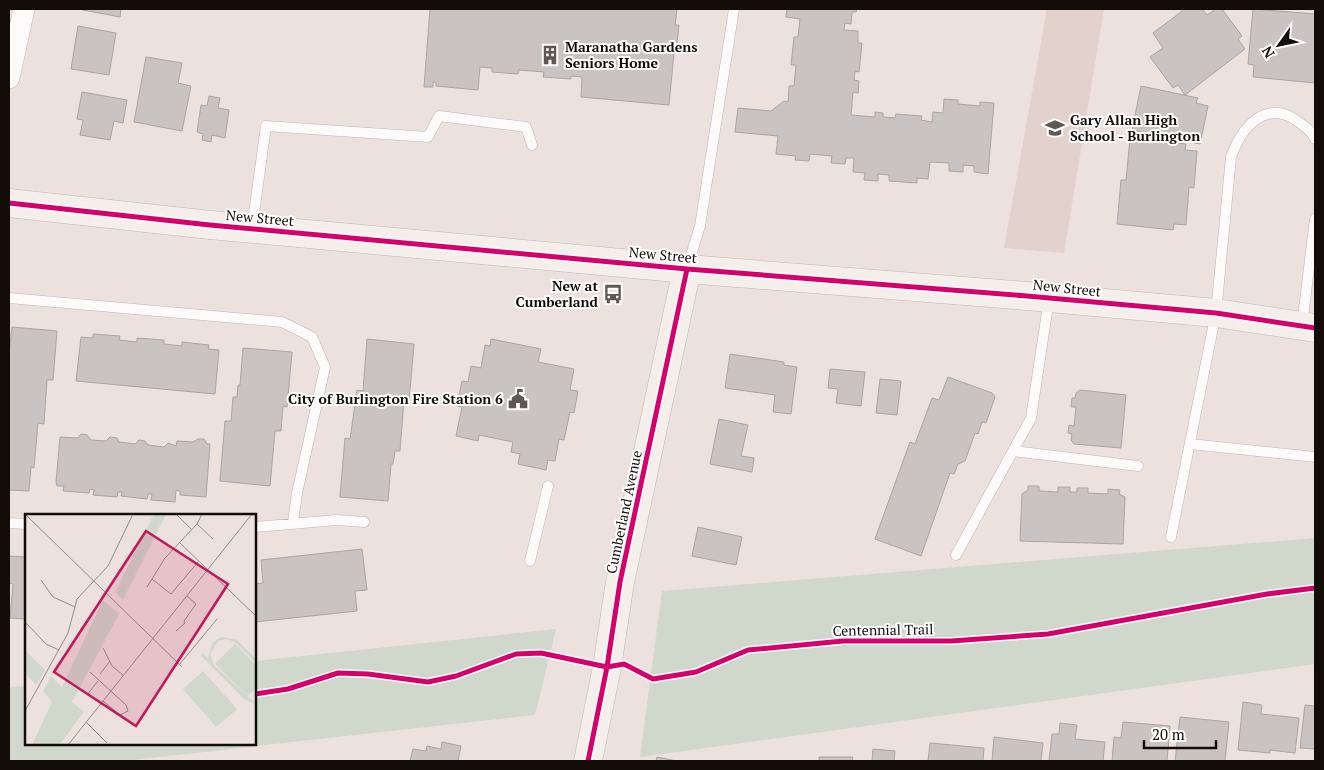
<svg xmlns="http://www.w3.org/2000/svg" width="1324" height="770" font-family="'PT Serif',serif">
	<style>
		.education { fill: #e3d1cb }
		.green { fill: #cfd8cb }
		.building { fill: #cac3c4; stroke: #aba4a4 }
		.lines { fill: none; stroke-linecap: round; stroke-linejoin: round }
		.lane-casing { stroke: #bfb7b3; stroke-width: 11 }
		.street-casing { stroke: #bfb7b3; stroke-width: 22 }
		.secondary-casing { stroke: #bfb7b3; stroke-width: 29 }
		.lane { stroke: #fcfafa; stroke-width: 10 }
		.street { stroke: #fcfafa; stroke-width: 21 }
		.secondary { stroke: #f5efec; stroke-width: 28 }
		.cycleway-casing { stroke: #fff; stroke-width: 8 }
		.cycleway { stroke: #d6006c; stroke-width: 5 }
		.labels { text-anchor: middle; stroke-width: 4; stroke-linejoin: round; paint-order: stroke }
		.poi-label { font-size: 14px; font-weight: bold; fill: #130d0a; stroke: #fff; text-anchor: start }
		.street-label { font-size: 14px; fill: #130d0a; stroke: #fff }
		.inset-road { fill: none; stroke: #958c88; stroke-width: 1 }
		.view { fill: #c2185b; fill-opacity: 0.15; stroke: #c2185b; stroke-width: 2.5 }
		.inset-edge { fill: none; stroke: #130d0a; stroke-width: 2.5 }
	</style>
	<rect width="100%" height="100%" fill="#ece1dc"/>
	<path class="education" d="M 1047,9 L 1104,9 L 1064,253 L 1004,248 Z"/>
	<path class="green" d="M 1315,538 L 1315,664 L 640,757 L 662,591 Z
		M 556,629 L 535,715 L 123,761 L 9,761 L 9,687 L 26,686 L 26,744 L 255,744 L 255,661 Z"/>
	<path class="building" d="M 84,9 L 121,9 L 120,17 L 83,10 Z
		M 430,9 L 677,9 L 675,25 L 679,25 L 677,43 L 675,43 L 669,105 L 581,97 L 582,77 L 571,76 L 571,79 L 543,77 L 544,72 L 519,70 L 518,74 L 492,72 L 492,68 L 480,67 L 478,90 L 436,86 L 436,83 L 433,82 L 433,87 L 424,87 Z
		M 787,9 L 857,9 L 856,12 L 852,12 L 851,24 L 845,23 L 844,30 L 858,31 L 858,43 L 862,43 L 859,72 L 855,71 L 854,80 L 859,81 L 858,93 L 853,92 L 851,115 L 875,117 L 875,112 L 883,113 L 883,117 L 895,118 L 896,114 L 922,116 L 921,120 L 932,122 L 933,112 L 943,113 L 944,99 L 958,100 L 958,104 L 980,106 L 980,102 L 994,103 L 988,174 L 974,172 L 974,166 L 963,165 L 963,172 L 949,171 L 949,163 L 930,162 L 928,179 L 917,178 L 917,183 L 889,181 L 889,175 L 878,174 L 878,181 L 864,180 L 865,173 L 853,172 L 854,158 L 846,158 L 845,164 L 831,163 L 832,156 L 810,154 L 809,161 L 795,160 L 796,156 L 776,154 L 778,136 L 735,132 L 738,108 L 771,111 L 784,101 L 788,102 L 789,86 L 794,86 L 796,65 L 791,65 L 794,37 L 798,37 L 800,19 L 786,17 Z
		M 1185,9 L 1202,9 L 1207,15 L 1216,9 L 1222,9 L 1242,36 L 1238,39 L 1245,49 L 1185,95 L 1178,85 L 1173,88 L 1150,57 L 1163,48 L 1153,33 Z
		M 1253,9 L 1315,14 L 1315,83 L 1253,77 L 1254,65 L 1248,64 Z
		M 78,26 L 116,33 L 109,75 L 71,69 Z
		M 146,57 L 182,63 L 178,83 L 191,86 L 182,131 L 134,122 Z
		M 1141,86 L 1198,98 L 1196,103 L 1208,106 L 1200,144 L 1132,130 Z
		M 82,92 L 127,100 L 123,123 L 114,121 L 110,140 L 80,135 L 83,120 L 77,119 Z
		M 209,96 L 220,98 L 218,108 L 229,110 L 225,138 L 212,135 L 211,142 L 202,140 L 203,134 L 197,132 L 201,105 L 207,106 Z
		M 1130,139 L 1186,144 L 1185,150 L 1197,151 L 1194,188 L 1189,187 L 1186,225 L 1174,224 L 1173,230 L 1117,224 L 1121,180 L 1126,180 Z
		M 12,327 L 57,331 L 53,380 L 47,380 L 44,424 L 38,423 L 34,468 L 31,467 L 29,491 L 9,490 L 9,353 Z
		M 93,334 L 120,336 L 119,340 L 137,342 L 137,338 L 164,340 L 164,344 L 182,346 L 182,342 L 209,345 L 208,349 L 219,350 L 215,394 L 76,381 L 81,337 L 93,338 Z
		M 367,339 L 414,344 L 409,401 L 404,400 L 400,451 L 395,451 L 393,464 L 391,464 L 388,501 L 340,497 L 345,438 L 350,439 L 357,390 L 363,391 Z
		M 491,339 L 541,349 L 538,362 L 574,369 L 570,390 L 578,391 L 574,413 L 570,412 L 564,440 L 559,439 L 555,461 L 548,460 L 546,470 L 518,464 L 520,454 L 511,452 L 513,442 L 479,435 L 478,441 L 456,436 L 462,407 L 457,406 L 462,381 L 468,382 L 471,366 L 481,368 L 485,345 L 490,346 Z
		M 243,348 L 292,352 L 287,407 L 283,406 L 281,431 L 275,431 L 270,486 L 220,481 L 225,421 L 231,421 L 233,397 L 237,397 L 238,385 L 240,385 Z
		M 730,354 L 784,362 L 784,365 L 797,367 L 791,414 L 773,412 L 775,395 L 725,388 Z
		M 830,369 L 865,372 L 861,406 L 836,403 L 838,389 L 828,388 Z
		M 948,377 L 992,393 L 995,397 L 986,423 L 982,422 L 978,434 L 975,433 L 965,461 L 958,464 L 954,474 L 950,473 L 921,556 L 875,539 L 910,442 L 915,444 L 932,398 L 939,400 Z
		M 880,379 L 901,381 L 897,415 L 876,413 Z
		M 1080,390 L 1126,395 L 1121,448 L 1074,444 L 1071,440 L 1072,434 L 1068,433 L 1069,425 L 1074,426 L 1076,407 L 1071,407 L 1072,398 L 1075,398 L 1076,393 Z
		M 719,419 L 748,425 L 741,456 L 754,458 L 752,472 L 710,464 Z
		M 81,434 L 87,435 L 91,440 L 106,441 L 110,437 L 117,438 L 119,442 L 135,444 L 139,440 L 145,441 L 148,445 L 164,447 L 168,443 L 176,446 L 177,441 L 193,442 L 198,439 L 204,439 L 207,444 L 210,444 L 206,497 L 180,495 L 180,491 L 176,490 L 175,502 L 151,500 L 152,494 L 148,494 L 147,499 L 121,496 L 122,492 L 118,492 L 117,497 L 93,495 L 94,490 L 90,489 L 89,493 L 63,491 L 64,486 L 57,486 L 56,482 L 60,437 L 78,438 Z
		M 1028,486 L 1039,486 L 1039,491 L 1058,492 L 1058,487 L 1070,487 L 1070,492 L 1077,492 L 1077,488 L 1088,488 L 1088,493 L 1108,494 L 1108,489 L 1120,490 L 1119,494 L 1125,497 L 1123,544 L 1020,541 L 1022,494 L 1028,490 Z
		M 698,527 L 742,537 L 736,565 L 692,556 Z
		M 362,549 L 367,590 L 355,591 L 357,611 L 255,622 L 255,584 L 263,583 L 261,560 Z
		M 9,556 L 26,557 L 26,619 L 10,618 L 13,584 L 9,583 Z
		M 1243,702 L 1262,705 L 1261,714 L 1299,718 L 1295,753 L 1270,750 L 1270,753 L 1238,750 Z
		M 1305,705 L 1315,706 L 1315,749 L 1300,748 Z
		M 1180,717 L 1229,722 L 1225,761 L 1175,761 Z
		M 1123,722 L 1170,726 L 1167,761 L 1112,761 L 1114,737 L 1121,738 Z
		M 1060,723 L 1077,725 L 1075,739 L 1105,742 L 1103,761 L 1049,761 L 1052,734 L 1059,734 Z
		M 994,737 L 1043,743 L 1041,761 L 992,761 Z
		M 442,742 L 461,746 L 458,761 L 410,761 L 413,749 L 426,751 L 427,746 L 441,749 Z
		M 930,743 L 984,748 L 983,761 L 928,761 Z
		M 873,749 L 895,751 L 894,761 L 872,761 Z
		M 657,757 L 677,761 L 656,761 Z
		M 819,757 L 853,757 L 852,761 L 819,761 Z"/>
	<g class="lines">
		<defs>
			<path id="lane" d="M 252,228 L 266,126 L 428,137 L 439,116 L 526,127 L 532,145
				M 687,268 L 700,226 L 734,9
				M 9,298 L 282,322 L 312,337 L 325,367 L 297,493 L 293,523
				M 1302,325 L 1315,219
				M 1190,444 L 1315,457
				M 1013,451 L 1138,466
				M 9,523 L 26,524
				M 255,527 L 337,520 L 364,522
				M 1171,537 L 1216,313 L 1231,157 C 1241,129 1264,99 1296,120 C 1303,125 1312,131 1315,139
				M 956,555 L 1031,418 L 1049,299
				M 530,561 L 548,486"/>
			<path id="street" d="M 9,78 L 24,9"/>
			<path id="secondary" d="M 9,203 L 210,225 L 687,269 L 1027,296 L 1216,313 L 1315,328
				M 588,761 L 607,667 L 620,582 L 687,269"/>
		</defs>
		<use href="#lane" class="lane-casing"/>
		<use href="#street" class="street-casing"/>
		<use href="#secondary" class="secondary-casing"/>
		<use href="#lane" class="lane"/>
		<use href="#street" class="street"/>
		<use href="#secondary" class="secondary"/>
		<defs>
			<path id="cycleway" d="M 9,203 L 210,225 L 687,269 L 1027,296 L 1216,313 L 1315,328
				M 255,694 L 288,689 L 338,673 L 368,674 L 428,682 L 456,676 L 516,654 L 541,653 L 607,667 L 624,664 L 653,679 L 696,672 L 748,650 L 843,641 L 951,641 L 1048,634 L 1267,594 L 1315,588
				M 588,761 L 607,667 L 620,582 L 687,269"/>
		</defs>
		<use href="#cycleway" class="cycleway-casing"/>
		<use href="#cycleway" class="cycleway"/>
	</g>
	<defs>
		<symbol id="building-bare" viewBox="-9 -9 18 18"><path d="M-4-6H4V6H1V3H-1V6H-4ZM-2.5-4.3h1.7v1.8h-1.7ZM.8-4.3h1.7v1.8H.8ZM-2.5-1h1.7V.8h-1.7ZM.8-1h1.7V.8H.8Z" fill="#5f5754" stroke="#fff" stroke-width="2.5" paint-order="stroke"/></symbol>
		<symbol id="school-bare" viewBox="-9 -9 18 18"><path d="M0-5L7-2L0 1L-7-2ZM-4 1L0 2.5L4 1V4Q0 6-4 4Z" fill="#5f5754" stroke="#fff" stroke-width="2.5" paint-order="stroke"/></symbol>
		<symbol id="bus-bare" viewBox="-9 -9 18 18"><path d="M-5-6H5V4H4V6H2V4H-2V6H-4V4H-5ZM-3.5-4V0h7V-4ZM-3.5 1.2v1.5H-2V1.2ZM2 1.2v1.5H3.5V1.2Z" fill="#5f5754" stroke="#fff" stroke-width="2.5" paint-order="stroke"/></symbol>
		<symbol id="civic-bare" viewBox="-9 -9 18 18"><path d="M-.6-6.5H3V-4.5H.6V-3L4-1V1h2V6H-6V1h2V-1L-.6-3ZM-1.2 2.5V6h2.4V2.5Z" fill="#5f5754" stroke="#fff" stroke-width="2.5" paint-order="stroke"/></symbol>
	</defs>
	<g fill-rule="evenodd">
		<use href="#building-bare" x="536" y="41" width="28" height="28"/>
		<use href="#school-bare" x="1041" y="114" width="28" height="28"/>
		<use href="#bus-bare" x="599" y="280" width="28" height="28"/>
		<use href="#civic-bare" x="504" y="385" width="28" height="28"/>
	</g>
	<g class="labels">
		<g class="poi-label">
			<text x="565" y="52">Maranatha Gardens<tspan x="565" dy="16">Seniors Home</tspan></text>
			<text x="1070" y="125">Gary Allan High<tspan x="1070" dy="16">School - Burlington</tspan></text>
			<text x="598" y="291" text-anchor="end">New at<tspan x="598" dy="16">Cumberland</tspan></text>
			<text x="503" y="404" text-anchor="end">City of Burlington Fire Station 6</text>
		</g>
		<g class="street-label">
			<text transform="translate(260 218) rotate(5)" y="5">New Street</text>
			<text transform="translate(663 255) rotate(5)" y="5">New Street</text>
			<text transform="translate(1067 288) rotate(6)" y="5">New Street</text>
			<text transform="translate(624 512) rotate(-78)" y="5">Cumberland Avenue</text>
			<text transform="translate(883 630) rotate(-1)" y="5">Centennial Trail</text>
		</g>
	</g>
	<g transform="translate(25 514)">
		<rect width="231" height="231" fill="#ece1dc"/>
		<path d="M 129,0 L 141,0 L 98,86 L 90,78 ZM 78,86 L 94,100 L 47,188 L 59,198 L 34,231 L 7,231 L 27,188 L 18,177 L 26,162 L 37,173 ZM 196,123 L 212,126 L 231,145 L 231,149 L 211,129 L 202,125 L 193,127 L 185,140 L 189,151 L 231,190 L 220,186 L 176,142 L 178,139 L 183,144 L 187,129 ZM 210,130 L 231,151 L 231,174 L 223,182 L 190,150 ZM 0,136 L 20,156 L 11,171 L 0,159 ZM 178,157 L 212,195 L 191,213 L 158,175 Z" fill="#cfd8cb"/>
		<path class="inset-road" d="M 0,0 L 157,153M 151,0 L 167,16M 172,10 L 188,25M 154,28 L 232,103M 127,65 L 146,80 L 173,48M 16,66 L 28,83 L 50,93M 122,73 L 140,44 L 172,10 L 177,0M 0,108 L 21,130 L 34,136M 151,117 L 160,109 L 159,107 L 171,90 L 162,82M 78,134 L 87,152 L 98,161M 154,151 L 192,105M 65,158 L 101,191 L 103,197 L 95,201 L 78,187M 75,160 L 85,147M 62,181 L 73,167M 0,197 L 43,119 L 52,85 L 83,52 L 108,0M 61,208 L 82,229M 43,231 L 227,0"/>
		<path class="view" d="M 121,17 L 203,70 L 111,212 L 29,158 Z"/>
		<rect width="231" height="231" class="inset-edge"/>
	</g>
	<rect width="1324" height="770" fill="none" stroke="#130d0a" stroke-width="20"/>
	<g transform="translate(1279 45) rotate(237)" stroke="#ffffff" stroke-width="4" paint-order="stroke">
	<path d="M0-4L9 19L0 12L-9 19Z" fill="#130d0a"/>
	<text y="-8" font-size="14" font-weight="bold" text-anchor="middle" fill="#130d0a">N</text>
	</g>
	<path d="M1144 740v8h72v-8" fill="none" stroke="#130d0a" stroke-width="2.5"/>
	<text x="1152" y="740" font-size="15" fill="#130d0a" stroke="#ffffff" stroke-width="4" paint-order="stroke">20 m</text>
</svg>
